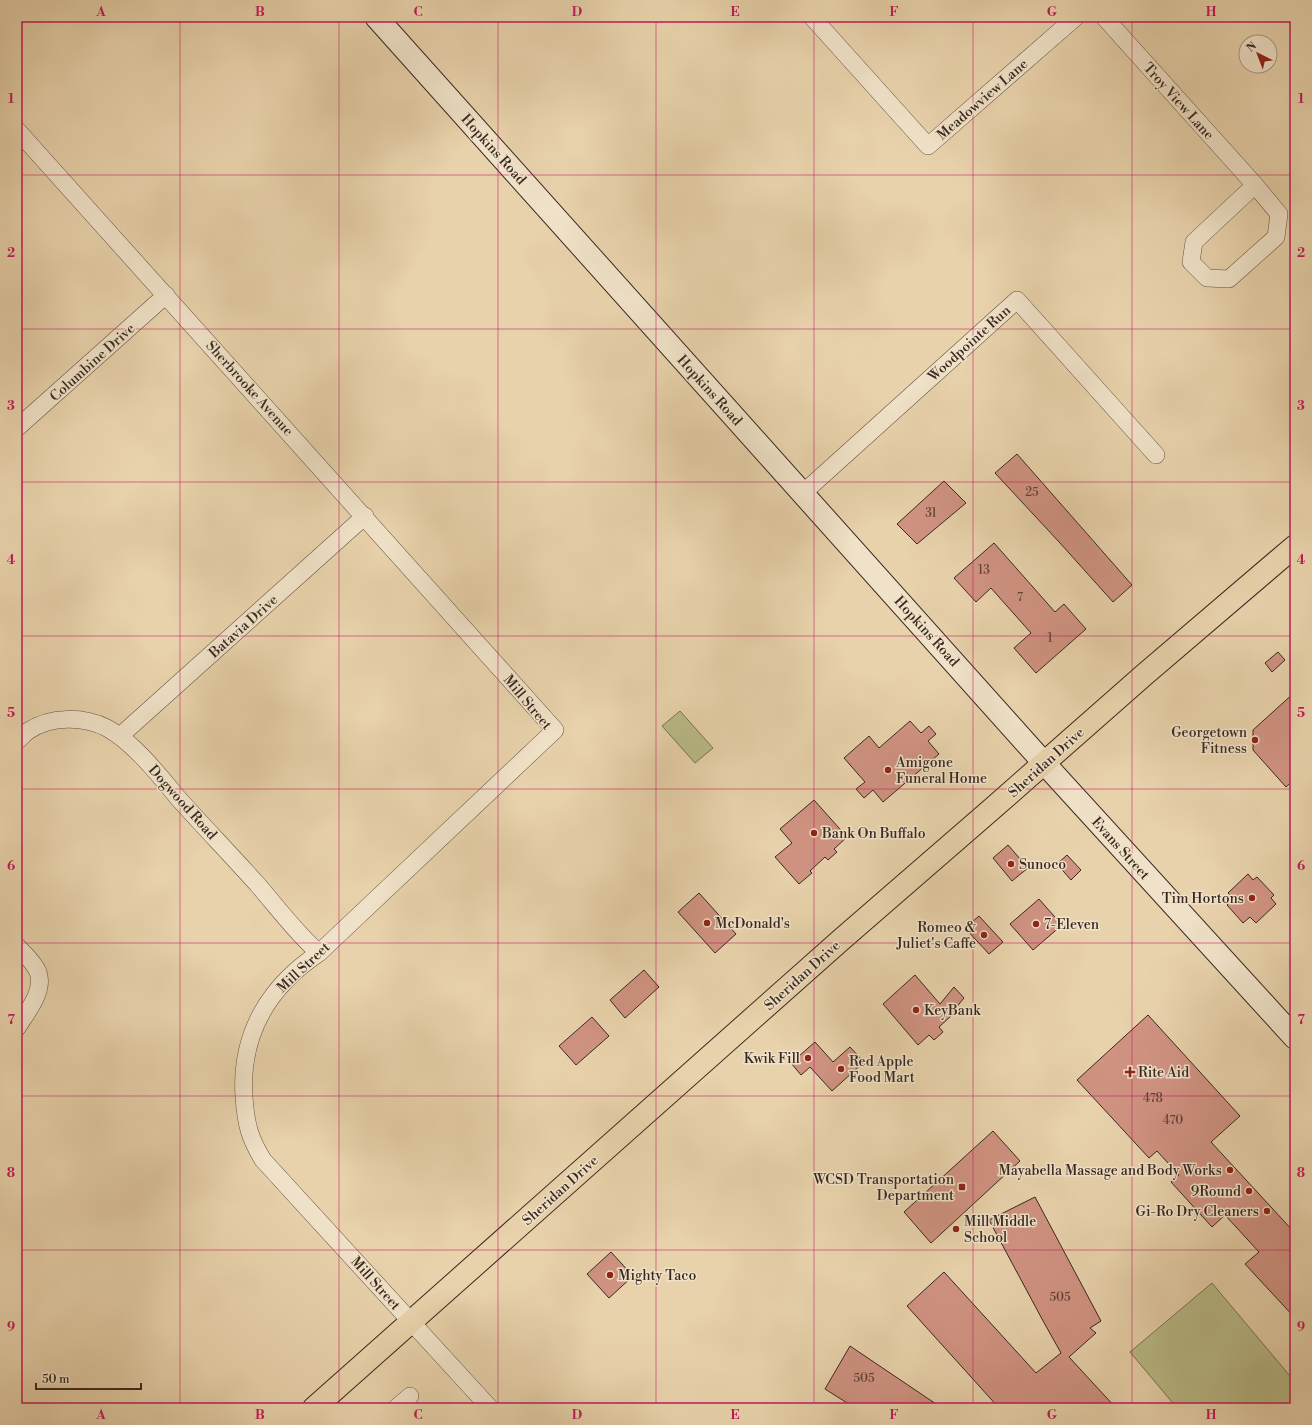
<svg xmlns="http://www.w3.org/2000/svg" width="1312" height="1425" font-family="'Libre Bodoni',serif">
	<style>
		.green { fill: #b9bb87; stroke: #797254 }
		.building { fill: #d09382; stroke: #392821 }
		.lines { fill: none; stroke-linecap: round; stroke-linejoin: round }
		.street-casing { stroke: #655244; stroke-width: 18 }
		.secondary-casing { stroke: #392821; stroke-width: 24 }
		.primary-casing { stroke: #392821; stroke-width: 24 }
		.street { stroke: #f0e2c8; stroke-width: 17 }
		.secondary { stroke: #f0e2c8; stroke-width: 22 }
		.primary { stroke: #e8d2ab; stroke-width: 22 }
		.grid { fill: none; stroke: #c2185b; stroke-width: 1; stroke-opacity: 0.55 }
		.poi-dot { fill: #8f2418; stroke: #f0e2c8; stroke-width: 1.5 }
		.labels { text-anchor: middle; stroke-width: 3; stroke-linejoin: round; paint-order: stroke }
		.number-label { font-size: 12px; fill: #5f4339 }
		.street-label { font-size: 14px; fill: #392821; stroke: #f0e2c8 }
		.poi-label { font-size: 14px; fill: #392821; stroke: #f0e2c8; text-anchor: start }
		.neatline { fill: none; stroke: #c2185b; stroke-width: 1.5 }
		.grid-label { font-size: 13px; text-anchor: middle; font-weight: bold; fill: #c2185b }
	</style>
	<rect width="100%" height="100%" fill="#e8d2ab"/>
	<filter id="stains"><feTurbulence type="fractalNoise" baseFrequency=".005" numOctaves="4"/><feColorMatrix values="0 0 0 0 .2 0 0 0 0 .09 0 0 0 0 .02 0 0 0 .5 -.17"/></filter>
	<radialGradient id="worn" r=".72"><stop offset=".6" stop-color="#630" stop-opacity="0"/><stop offset="1" stop-color="#630" stop-opacity=".3"/></radialGradient>
	<path class="green" d="M 680,711 L 713,748 L 695,763 L 662,726 Z
		M 1212,1283 L 1295,1382 L 1295,1408 L 1177,1408 L 1130,1352 Z"/>
	<path class="building" d="M 1017,454 L 1132,585 L 1113,602 L 1060,543 L 995,473 Z
		M 944,481 L 966,503 L 917,544 L 897,524 Z
		M 994,543 L 1055,612 L 1064,604 L 1086,629 L 1036,673 L 1014,648 L 1031,633 L 991,588 L 976,602 L 954,578 Z
		M 1278,652 L 1285,660 L 1272,672 L 1265,663 Z
		M 1295,692 L 1295,779 L 1286,787 L 1253,750 L 1253,730 Z
		M 910,721 L 921,733 L 929,726 L 936,734 L 928,741 L 939,754 L 883,802 L 873,790 L 864,798 L 856,789 L 865,782 L 844,758 L 869,736 L 879,748 Z
		M 814,800 L 847,837 L 834,849 L 837,852 L 828,860 L 825,857 L 810,871 L 812,873 L 799,884 L 775,857 L 792,843 L 780,829 Z
		M 1008,845 L 1028,868 L 1012,881 L 993,858 Z
		M 1067,855 L 1081,870 L 1071,880 L 1057,864 Z
		M 1248,874 L 1253,880 L 1257,877 L 1274,895 L 1271,898 L 1276,904 L 1256,923 L 1250,917 L 1243,923 L 1227,905 L 1234,899 L 1228,893 Z
		M 699,893 L 736,934 L 715,953 L 678,912 Z
		M 1039,899 L 1062,925 L 1033,950 L 1010,924 Z
		M 979,916 L 1003,942 L 989,954 L 965,928 Z
		M 644,970 L 659,987 L 625,1018 L 610,1000 Z
		M 915,975 L 940,1004 L 954,987 L 964,998 L 950,1015 L 951,1016 L 939,1027 L 943,1032 L 934,1040 L 929,1035 L 918,1045 L 883,1004 Z
		M 1148,1015 L 1240,1116 L 1211,1142 L 1295,1233 L 1295,1318 L 1245,1264 L 1259,1252 L 1225,1215 L 1212,1227 L 1171,1182 L 1179,1175 L 1157,1151 L 1149,1158 L 1077,1080 Z
		M 592,1017 L 609,1036 L 576,1065 L 559,1046 Z
		M 815,1042 L 833,1062 L 850,1047 L 864,1062 L 832,1091 L 810,1067 L 801,1075 L 791,1063 Z
		M 993,1131 L 1020,1161 L 931,1243 L 904,1212 Z
		M 1035,1197 L 1101,1321 L 1090,1328 L 1096,1333 L 1069,1357 L 1116,1408 L 999,1408 L 907,1306 L 944,1272 L 1036,1373 L 1061,1353 L 1042,1319 L 989,1220 Z
		M 611,1252 L 633,1276 L 609,1298 L 587,1274 Z
		M 850,1346 L 942,1408 L 855,1408 L 825,1389 Z"/>
	<g class="lines">
		<defs>
			<path id="street" d="M 812,17 L 928,146 L 1076,17
				M 1104,17 L 1255,185 L 1279,214 L 1276,237 L 1229,279 L 1207,278 L 1191,262 L 1194,242 L 1255,185
				M 17,130 L 555,730 L 319,953 C 268,987 240,1035 244,1097 C 246,1124 249,1137 263,1160 L 490,1408
				M 17,428 L 166,295
				M 803,493 L 1017,300 L 1156,455
				M 120,736 L 365,516
				M 17,741 C 21,738 24,734 28,731 C 51,716 83,716 107,728 C 133,742 159,775 178,798 C 204,827 232,856 258,885 C 277,907 297,934 319,953
				M 17,946 C 24,954 34,962 38,972 C 45,992 26,1013 17,1028
				M 396,1408 L 410,1396"/>
			<path id="secondary" d="M 376,17 L 1044,763 L 1295,1038"/>
			<path id="primary" d="M 314,1408 L 842,939 L 993,808 L 1144,675 L 1295,546"/>
		</defs>
		<use href="#street" class="street-casing"/>
		<use href="#secondary" class="secondary-casing"/>
		<use href="#primary" class="primary-casing"/>
		<use href="#street" class="street"/>
		<use href="#secondary" class="secondary"/>
		<use href="#primary" class="primary"/>
	</g>
	<path class="grid" d="M 180,17 L 180,1408M 339,17 L 339,1408M 498,17 L 498,1408M 656,17 L 656,1408M 814,17 L 814,1408M 973,17 L 973,1408M 1132,17 L 1132,1408M 17,175 L 1295,175M 17,329 L 1295,329M 17,482 L 1295,482M 17,636 L 1295,636M 17,789 L 1295,789M 17,943 L 1295,943M 17,1096 L 1295,1096M 17,1250 L 1295,1250"/>
	<g class="poi-dot">
		<circle cx="1255" cy="740" r="4"/>
		<circle cx="888" cy="770" r="4"/>
		<circle cx="814" cy="833" r="4"/>
		<circle cx="1011" cy="864" r="4"/>
		<circle cx="1252" cy="898" r="4"/>
		<circle cx="707" cy="923" r="4"/>
		<circle cx="1036" cy="924" r="4"/>
		<circle cx="984" cy="935" r="4"/>
		<circle cx="916" cy="1010" r="4"/>
		<circle cx="808" cy="1058" r="4"/>
		<circle cx="841" cy="1069" r="4"/>
		<path d="M1128 1066h4v4h4v4h-4v4h-4v-4h-4v-4h4z"/>
		<circle cx="1230" cy="1170" r="4"/>
		<rect x="958" y="1183" width="8" height="8" rx="2"/>
		<circle cx="1249" cy="1191" r="4"/>
		<circle cx="1267" cy="1211" r="4"/>
		<circle cx="956" cy="1229" r="4"/>
		<circle cx="610" cy="1275" r="4"/>
	</g>
	<g class="labels">
		<g class="number-label">
			<text x="1032" y="496">25</text>
			<text x="931" y="517">31</text>
			<text x="984" y="574">13</text>
			<text x="1020" y="601">7</text>
			<text x="1050" y="642">1</text>
			<text x="1153" y="1102">478</text>
			<text x="1173" y="1124">470</text>
			<text x="1060" y="1301">505</text>
			<text x="864" y="1382">505</text>
		</g>
		<g class="street-label">
			<text transform="translate(982 99) rotate(-41)" y="5">Meadowview Lane</text>
			<text transform="translate(1179 101) rotate(48)" y="5">Troy View Lane</text>
			<text transform="translate(494 149) rotate(48)" y="5">Hopkins Road</text>
			<text transform="translate(969 343) rotate(-42)" y="5">Woodpointe Run</text>
			<text transform="translate(92 362) rotate(-42)" y="5">Columbine Drive</text>
			<text transform="translate(250 388) rotate(48)" y="5">Sherbrooke Avenue</text>
			<text transform="translate(710 390) rotate(48)" y="5">Hopkins Road</text>
			<text transform="translate(243 626) rotate(-42)" y="5">Batavia Drive</text>
			<text transform="translate(927 631) rotate(48)" y="5">Hopkins Road</text>
			<text transform="translate(528 702) rotate(50)" y="5">Mill Street</text>
			<text transform="translate(1046 762) rotate(-42)" y="5">Sheridan Drive</text>
			<text transform="translate(183 802) rotate(48)" y="5">Dogwood Road</text>
			<text transform="translate(1121 848) rotate(48)" y="5">Evans Street</text>
			<text transform="translate(303 967) rotate(-43)" y="5">Mill Street</text>
			<text transform="translate(802 975) rotate(-42)" y="5">Sheridan Drive</text>
			<text transform="translate(560 1190) rotate(-42)" y="5">Sheridan Drive</text>
			<text transform="translate(376 1283) rotate(48)" y="5">Mill Street</text>
		</g>
		<g class="poi-label">
			<text x="1247" y="737" text-anchor="end">Georgetown<tspan x="1247" dy="16">Fitness</tspan></text>
			<text x="896" y="767">Amigone<tspan x="896" dy="16">Funeral Home</tspan></text>
			<text x="822" y="838">Bank On Buffalo</text>
			<text x="1019" y="869">Sunoco</text>
			<text x="1244" y="903" text-anchor="end">Tim Hortons</text>
			<text x="715" y="928">McDonald's</text>
			<text x="1044" y="929">7-Eleven</text>
			<text x="976" y="932" text-anchor="end">Romeo &amp;<tspan x="976" dy="16">Juliet's Caffe</tspan></text>
			<text x="924" y="1015">KeyBank</text>
			<text x="800" y="1063" text-anchor="end">Kwik Fill</text>
			<text x="849" y="1066">Red Apple<tspan x="849" dy="16">Food Mart</tspan></text>
			<text x="1138" y="1077">Rite Aid</text>
			<text x="1222" y="1175" text-anchor="end">Mayabella Massage and Body Works</text>
			<text x="954" y="1184" text-anchor="end">WCSD Transportation<tspan x="954" dy="16">Department</tspan></text>
			<text x="1241" y="1196" text-anchor="end">9Round</text>
			<text x="1259" y="1216" text-anchor="end">Gi-Ro Dry Cleaners</text>
			<text x="964" y="1226">Mill Middle<tspan x="964" dy="16">School</tspan></text>
			<text x="618" y="1280">Mighty Taco</text>
		</g>
	</g>
	<rect width="1312" height="1425" fill="none" stroke="#e8d2ab" stroke-width="44"/>
	<g transform="translate(1258 54) rotate(318)"><circle r="19" fill="#f0e2c8" stroke="#a79885"/>
	<path d="M0-3L7 15L0 10L-7 15Z" fill="#8f2418"/>
	<text y="-6" font-size="11" font-weight="bold" text-anchor="middle" fill="#392821">N</text>
	</g>
	<path d="M36 1383v6h105v-6" fill="none" stroke="#392821" stroke-width="2"/>
	<text x="42" y="1383" font-size="12" fill="#392821" stroke="#f0e2c8" stroke-width="3" paint-order="stroke">50 m</text>
	<rect x="22" y="22" width="1268" height="1381" class="neatline"/>
	<g class="grid-label">
		<text x="101" y="16">A</text>
		<text x="260" y="16">B</text>
		<text x="418" y="16">C</text>
		<text x="577" y="16">D</text>
		<text x="735" y="16">E</text>
		<text x="894" y="16">F</text>
		<text x="1052" y="16">G</text>
		<text x="1211" y="16">H</text>
		<text x="11" y="103">1</text>
		<text x="1301" y="103">1</text>
		<text x="11" y="257">2</text>
		<text x="1301" y="257">2</text>
		<text x="11" y="410">3</text>
		<text x="1301" y="410">3</text>
		<text x="11" y="564">4</text>
		<text x="1301" y="564">4</text>
		<text x="11" y="717">5</text>
		<text x="1301" y="717">5</text>
		<text x="11" y="870">6</text>
		<text x="1301" y="870">6</text>
		<text x="11" y="1024">7</text>
		<text x="1301" y="1024">7</text>
		<text x="11" y="1177">8</text>
		<text x="1301" y="1177">8</text>
		<text x="11" y="1331">9</text>
		<text x="1301" y="1331">9</text>
		<text x="101" y="1419">A</text>
		<text x="260" y="1419">B</text>
		<text x="418" y="1419">C</text>
		<text x="577" y="1419">D</text>
		<text x="735" y="1419">E</text>
		<text x="894" y="1419">F</text>
		<text x="1052" y="1419">G</text>
		<text x="1211" y="1419">H</text>
	</g>
	<rect width="100%" height="100%" filter="url(#stains)"/>
	<rect width="100%" height="100%" fill="url(#worn)"/>
</svg>
